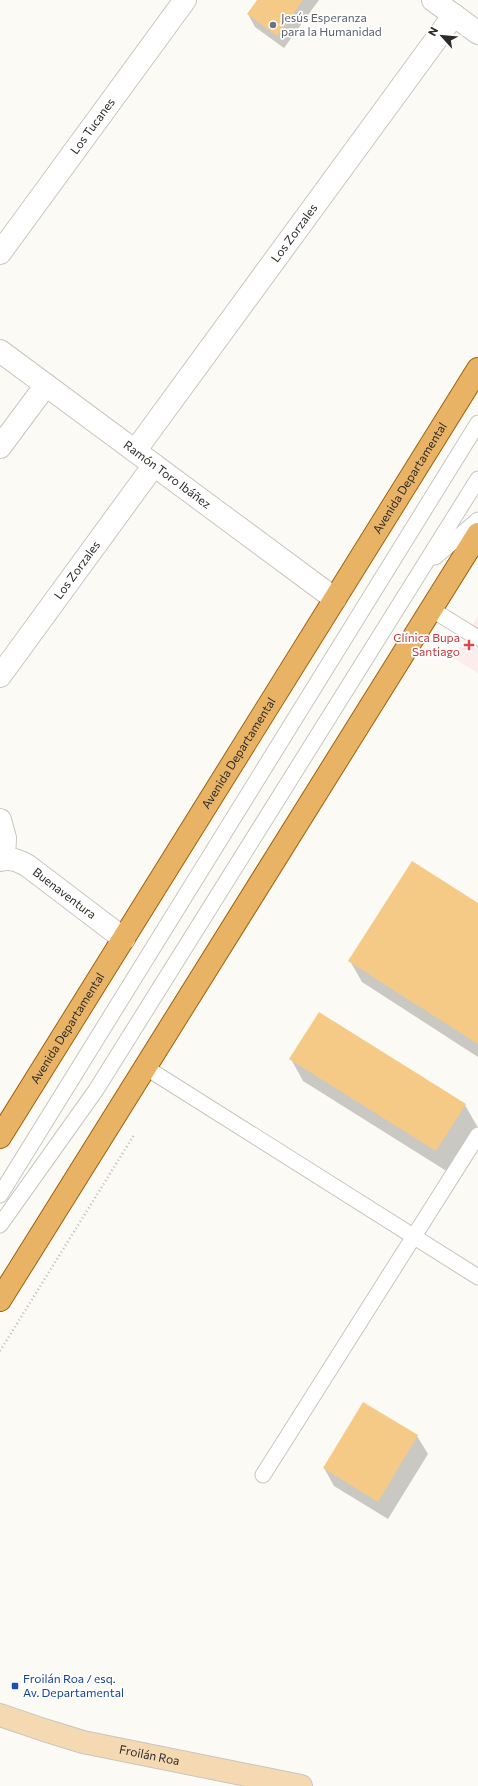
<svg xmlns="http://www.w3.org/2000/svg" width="478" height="1786" font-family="Commissioner,sans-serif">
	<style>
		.medical { fill: #fcecea }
		.shadow { fill: #0003 }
		.building { fill: #f5ca87 }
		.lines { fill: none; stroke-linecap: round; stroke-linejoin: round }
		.service-casing { stroke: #c8c6c1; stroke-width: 17 }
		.minor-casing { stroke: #c8c6c1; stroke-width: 24 }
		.tertiary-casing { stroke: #c8c6c1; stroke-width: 24 }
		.secondary-casing { stroke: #c8c6c1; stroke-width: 24 }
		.primary-casing { stroke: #9e630e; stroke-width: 24 }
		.path { stroke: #bdbbb7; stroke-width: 2.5; stroke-dasharray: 1 3; stroke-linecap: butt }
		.service { stroke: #fff; stroke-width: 15 }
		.minor { stroke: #fff; stroke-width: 22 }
		.tertiary { stroke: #fff; stroke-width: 22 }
		.secondary { stroke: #f4d9b2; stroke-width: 22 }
		.primary { stroke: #e9b366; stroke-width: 22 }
		.worship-dot { fill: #6b7280; stroke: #fff; stroke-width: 1.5 }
		.health-dot { fill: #e0444e; stroke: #fff; stroke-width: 1.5 }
		.transit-dot { fill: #1a4fb4; stroke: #fff; stroke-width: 1.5 }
		.labels { text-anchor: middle; stroke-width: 3.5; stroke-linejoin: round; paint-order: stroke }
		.worship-label { font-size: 12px; fill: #5b616d; stroke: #fff; text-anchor: start }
		.street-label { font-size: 12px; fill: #2c2b29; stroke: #fff }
		.health-label { font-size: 12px; fill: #be3a42; stroke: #fff; text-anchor: end }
		.transit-label { font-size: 12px; fill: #164399; stroke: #fff; text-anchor: start }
	</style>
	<rect width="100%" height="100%" fill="#fcfaf4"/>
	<path class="medical" d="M 478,616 L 478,673 L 453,658 Z"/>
	<path class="shadow" d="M 258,0 L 319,0 L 284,48 L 255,27 L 248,14 Z
		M 478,905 L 478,1057 L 362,982 L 350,961 Z
		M 291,1059 L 465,1105 L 477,1126 L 448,1172 L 303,1081 Z
		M 417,1436 L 428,1454 L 388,1519 L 334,1486 L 324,1468 Z"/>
	<path class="building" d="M 257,0 L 303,0 L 277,36 L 247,14 Z
		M 412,861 L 478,903 L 478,1044 L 348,961 Z
		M 319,1012 L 466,1104 L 436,1151 L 289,1059 Z
		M 363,1402 L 418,1435 L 378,1502 L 323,1468 Z"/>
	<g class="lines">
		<defs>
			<path id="service" d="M 435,557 L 478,520
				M 431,609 L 478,638
				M 145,1067 L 478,1277
				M 0,1195 L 478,423
				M 0,1225 L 96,1090 L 478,479
				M 263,1475 L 478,1135"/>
			<g id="minor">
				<path id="s1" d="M 0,253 L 185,0"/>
				<path id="s2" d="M 0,351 L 335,599"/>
				<path d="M 0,447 L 46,385"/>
				<path id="s3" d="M 135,451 L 454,15"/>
				<path id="s4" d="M 0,676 L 154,465"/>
				<path d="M 0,820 L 5,838 L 4,859"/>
				<path id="s5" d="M 0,860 C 10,857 20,861 28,866 L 124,939"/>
			</g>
			<path id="tertiary" d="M 433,0 L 478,33"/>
			<g id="secondary">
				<path id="s6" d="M 0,1715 L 44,1730 L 83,1742 L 301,1786"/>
			</g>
			<g id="primary">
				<path id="s7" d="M 0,1137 L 478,369"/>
				<path d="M 0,1300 L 478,534"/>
			</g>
		</defs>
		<use href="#service" class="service-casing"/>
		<use href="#minor" class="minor-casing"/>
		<use href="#tertiary" class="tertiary-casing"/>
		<use href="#secondary" class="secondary-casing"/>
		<use href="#primary" class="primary-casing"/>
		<path class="path" d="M 0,1351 L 134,1135"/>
		<use href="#service" class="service"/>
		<use href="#minor" class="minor"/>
		<use href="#tertiary" class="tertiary"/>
		<use href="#secondary" class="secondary"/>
		<use href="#primary" class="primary"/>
	</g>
	<circle class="worship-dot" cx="273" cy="25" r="4"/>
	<path class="health-dot" d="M467 639h4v4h4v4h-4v4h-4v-4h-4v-4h4z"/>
	<rect class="transit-dot" x="11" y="1682" width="8" height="8" rx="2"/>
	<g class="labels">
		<g class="worship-label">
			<text x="281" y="22">Jesús Esperanza<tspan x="281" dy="14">para la Humanidad</tspan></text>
		</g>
		<g class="street-label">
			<text dy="4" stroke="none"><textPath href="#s1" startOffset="157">Los Tucanes</textPath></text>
			<text dy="4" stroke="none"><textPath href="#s3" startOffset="270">Los Zorzales</textPath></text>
			<text dy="4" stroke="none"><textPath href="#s2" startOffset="208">Ramón Toro Ibáñez</textPath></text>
			<text dy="4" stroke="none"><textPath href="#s7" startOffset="776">Avenida Departamental</textPath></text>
			<text dy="4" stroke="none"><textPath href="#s4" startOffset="131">Los Zorzales</textPath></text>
			<text dy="4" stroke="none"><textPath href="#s7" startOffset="452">Avenida Departamental</textPath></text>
			<text dy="4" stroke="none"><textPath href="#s5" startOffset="75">Buenaventura</textPath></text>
			<text dy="4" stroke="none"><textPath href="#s7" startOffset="128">Avenida Departamental</textPath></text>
			<text dy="4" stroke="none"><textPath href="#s6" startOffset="155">Froilán Roa</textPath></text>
		</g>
		<g class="health-label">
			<text x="460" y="642">Clínica Bupa<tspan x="460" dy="14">Santiago</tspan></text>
		</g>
		<g class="transit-label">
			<text x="23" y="1683">Froilán Roa / esq.<tspan x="23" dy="14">Av. Departamental</tspan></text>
		</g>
	</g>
	<g transform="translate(442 36) rotate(297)" stroke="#ffffff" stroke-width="3" paint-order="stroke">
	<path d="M0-3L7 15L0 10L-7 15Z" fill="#2c2b29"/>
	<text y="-6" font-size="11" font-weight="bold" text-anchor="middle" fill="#2c2b29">N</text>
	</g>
</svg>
